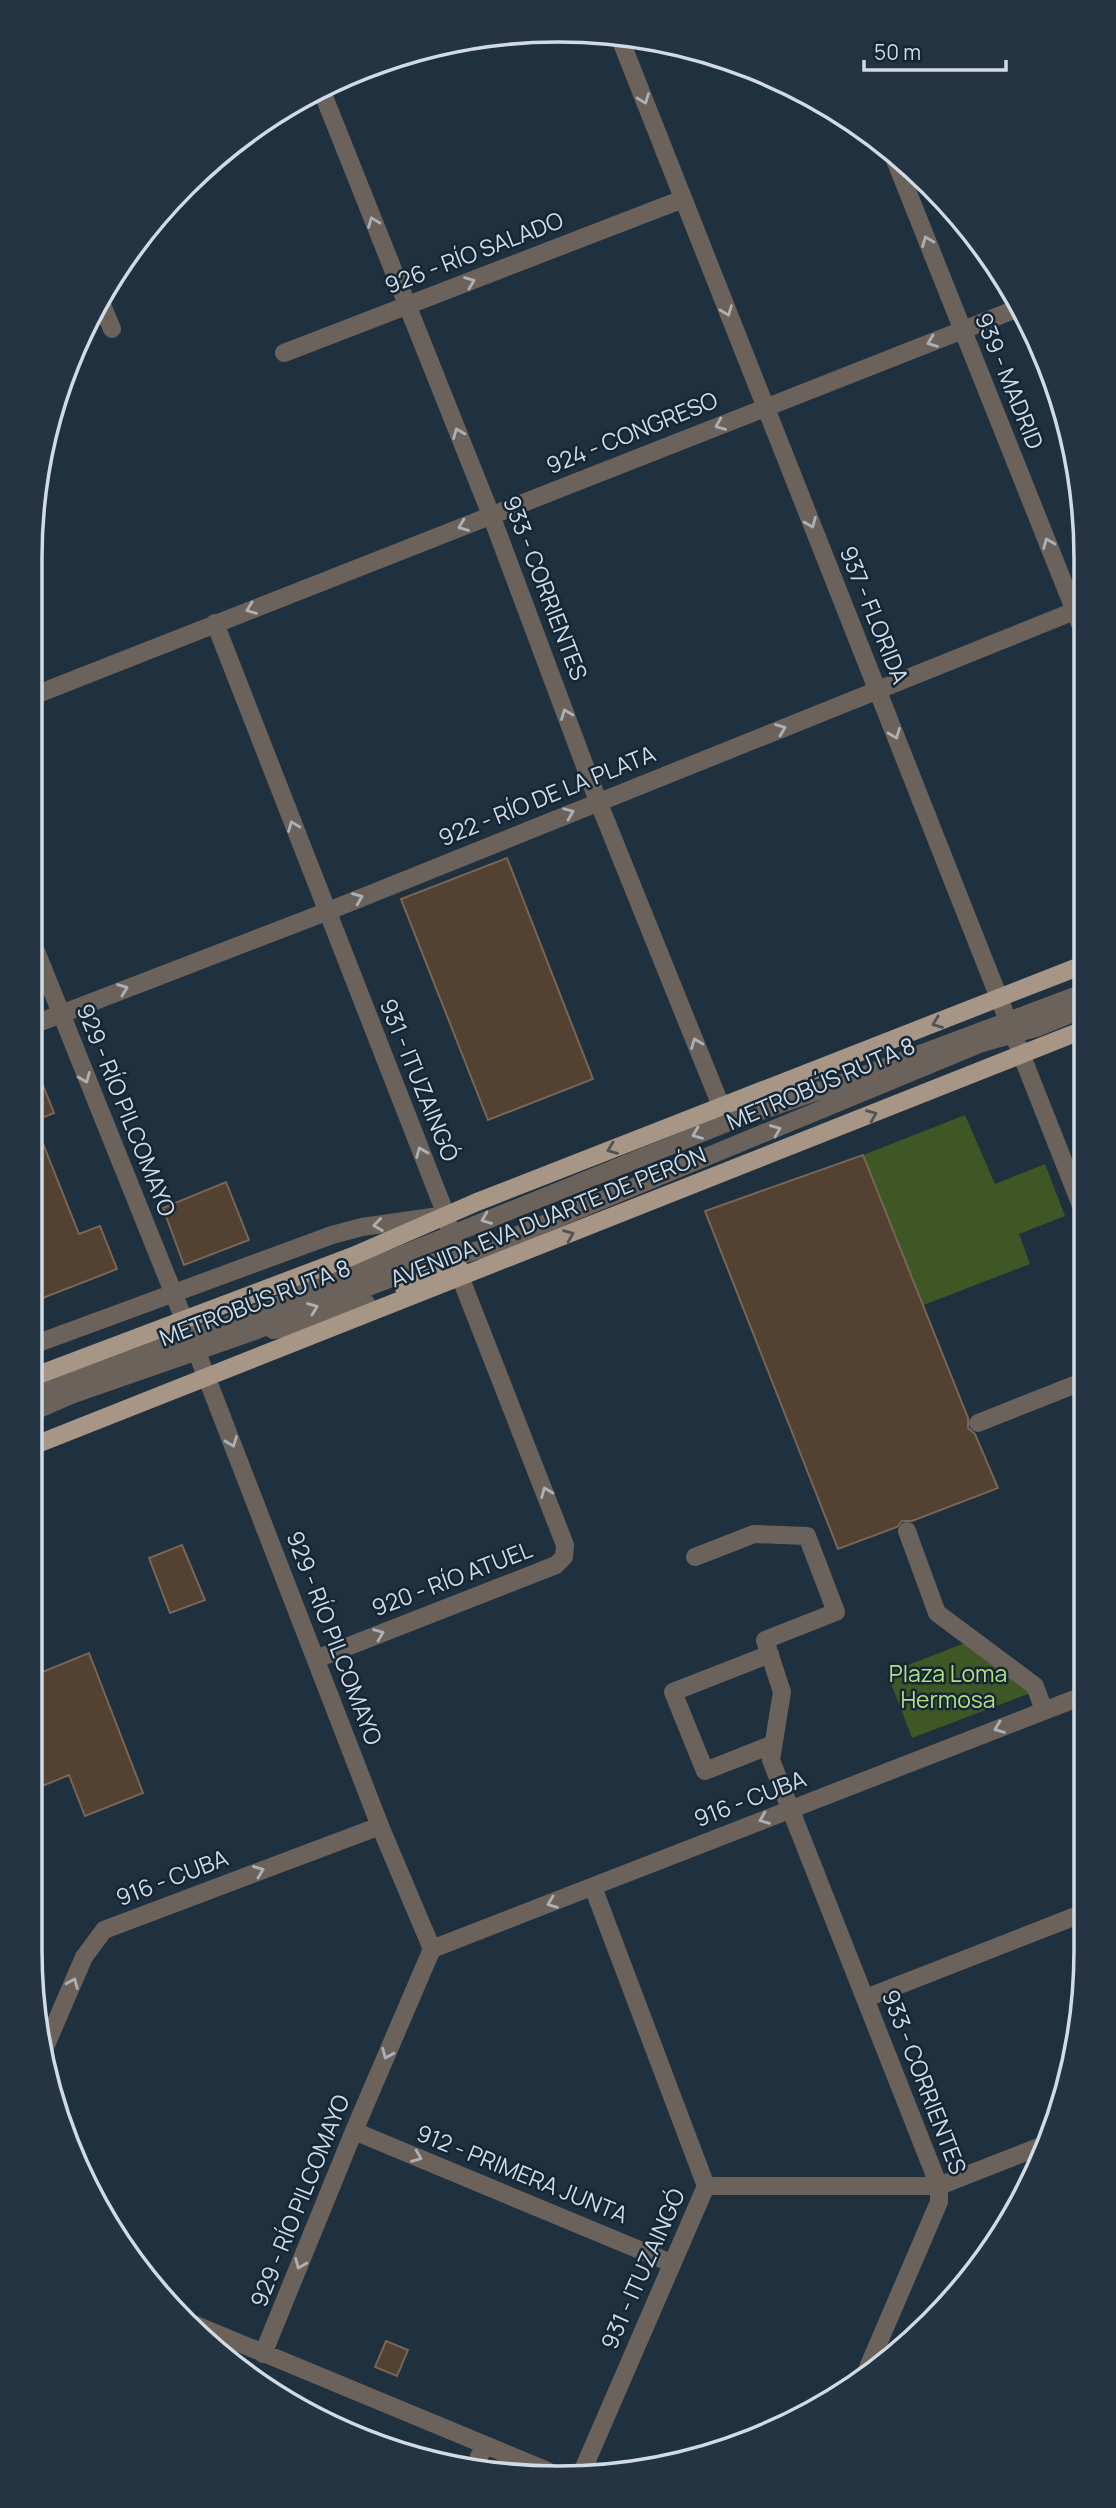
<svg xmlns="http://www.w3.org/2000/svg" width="1116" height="2508" font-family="Manrope,sans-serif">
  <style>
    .green { fill: #3f5625 }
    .building { fill: #534131; stroke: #796554; stroke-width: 2 }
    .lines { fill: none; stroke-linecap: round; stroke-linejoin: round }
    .minor { stroke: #6b635b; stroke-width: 18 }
    .major { stroke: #a79686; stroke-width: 18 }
    .oneway { stroke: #adb1b5 }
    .oneway2 { stroke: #4f5355 }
    .labels { text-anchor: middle; stroke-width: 5; stroke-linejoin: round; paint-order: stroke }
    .street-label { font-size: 23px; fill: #d0dbe5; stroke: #152635 }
    .park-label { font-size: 23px; fill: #b3de85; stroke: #152635 }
    .rim { fill: none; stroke: #d0dbe5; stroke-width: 3.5 }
  </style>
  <rect width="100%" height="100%" fill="#1f303f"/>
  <path class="green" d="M965,1115L995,1184L1045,1164L1065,1216L1019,1234L1030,1264L921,1306L863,1155Z
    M965,1643L1033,1692L912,1738L887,1673Z"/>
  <path class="building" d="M507,858L593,1079L488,1120L401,899Z
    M30,1053L54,1113L34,1121L79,1234L100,1226L117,1269L30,1303V1253L38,1250L30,1229Z
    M863,1155L968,1418V1428L975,1434L998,1488L912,1521H902L897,1527L838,1549L705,1211Z
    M226,1182L249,1240L184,1265L163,1208Z
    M182,1545L205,1600L170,1613L149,1558Z
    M89,1653L143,1793L85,1816L69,1775L30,1791V1677Z
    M386,2341L408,2350L397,2376L375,2367Z"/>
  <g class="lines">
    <path class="minor" d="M619,36L1084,1213
      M321,89L491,515L598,801L721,1106
      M891,150L1082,629
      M100,300L112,329
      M284,353L683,199
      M215,623L446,1215L461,1279L565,1545L564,1557L556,1565L316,1659
      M30,697L1019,308
      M30,936L191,1337L380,1826L432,1949L354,2131L263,2354
      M30,1026L326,912L1082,608
      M273,1330L307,1326L366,1303
      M30,1346L332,1235L362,1227L439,1216
      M30,1397L169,1344L226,1326L734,1120L856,1078L1083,993
      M30,1413L71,1395L249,1333L425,1265L486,1248L982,1043L1039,1027L1083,1009
      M978,1423L1084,1381
      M907,1531L937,1613L1035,1686L1044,1711
      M695,1557L754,1534L807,1536L836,1612L765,1640L782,1692L771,1760L939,2186V2202L866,2372
      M770,1654L673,1692L705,1771L771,1745
      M432,1949L1085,1695
      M866,1998L1086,1912
      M46,2045L84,1957L104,1930L380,1826
      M354,2131L671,2263
      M706,2186H939L1049,2143
      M191,2323L548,2471
      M474,2469L484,2445
      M582,2472L706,2186L593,1887"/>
    <path class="major" d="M404,1288L458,1266
      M30,1378L353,1256L477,1202L1083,965
      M30,1447L1083,1030"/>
  </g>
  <defs><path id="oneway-chevron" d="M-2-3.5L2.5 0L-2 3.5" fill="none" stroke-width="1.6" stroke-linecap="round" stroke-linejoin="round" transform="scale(1.75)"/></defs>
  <g class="oneway">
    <use href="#oneway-chevron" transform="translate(644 99) rotate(69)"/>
    <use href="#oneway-chevron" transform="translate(373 222) rotate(-111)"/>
    <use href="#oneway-chevron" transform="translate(927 241) rotate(-112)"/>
    <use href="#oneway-chevron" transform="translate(470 282) rotate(-21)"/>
    <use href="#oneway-chevron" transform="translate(727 311) rotate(69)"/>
    <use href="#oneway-chevron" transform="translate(932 342) rotate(159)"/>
    <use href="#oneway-chevron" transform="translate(720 425) rotate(158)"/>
    <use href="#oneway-chevron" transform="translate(458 433) rotate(-112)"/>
    <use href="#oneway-chevron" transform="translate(811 523) rotate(68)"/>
    <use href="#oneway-chevron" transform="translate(463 526) rotate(159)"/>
    <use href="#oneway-chevron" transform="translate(1048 543) rotate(-112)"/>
    <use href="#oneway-chevron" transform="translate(251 609) rotate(159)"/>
    <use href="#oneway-chevron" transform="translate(566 714) rotate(-111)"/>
    <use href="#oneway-chevron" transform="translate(781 729) rotate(-21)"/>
    <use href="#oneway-chevron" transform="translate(895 734) rotate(68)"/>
    <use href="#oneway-chevron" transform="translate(569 813) rotate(-22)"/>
    <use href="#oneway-chevron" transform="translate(293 826) rotate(-111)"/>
    <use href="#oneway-chevron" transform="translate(358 898) rotate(-22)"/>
    <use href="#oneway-chevron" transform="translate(123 989) rotate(-21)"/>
    <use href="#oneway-chevron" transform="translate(696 1043) rotate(-112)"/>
    <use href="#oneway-chevron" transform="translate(85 1078) rotate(68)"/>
    <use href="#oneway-chevron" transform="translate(776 1130) rotate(-22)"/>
    <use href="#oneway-chevron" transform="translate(697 1134) rotate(158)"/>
    <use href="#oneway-chevron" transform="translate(421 1152) rotate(-112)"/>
    <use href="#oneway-chevron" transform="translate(486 1219) rotate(158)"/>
    <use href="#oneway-chevron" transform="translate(378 1225) rotate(172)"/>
    <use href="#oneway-chevron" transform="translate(313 1308) rotate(-21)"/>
    <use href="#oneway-chevron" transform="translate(232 1442) rotate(69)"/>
    <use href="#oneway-chevron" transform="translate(546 1492) rotate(-112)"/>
    <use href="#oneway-chevron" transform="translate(379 1634) rotate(-21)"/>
    <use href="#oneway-chevron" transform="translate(999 1728) rotate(159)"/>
    <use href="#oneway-chevron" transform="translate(764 1819) rotate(158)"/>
    <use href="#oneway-chevron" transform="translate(259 1871) rotate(-21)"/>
    <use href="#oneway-chevron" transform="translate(552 1903) rotate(159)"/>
    <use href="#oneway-chevron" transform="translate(73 1983) rotate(-67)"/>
    <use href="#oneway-chevron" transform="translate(387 2054) rotate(113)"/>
    <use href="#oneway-chevron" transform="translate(417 2157) rotate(22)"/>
    <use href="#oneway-chevron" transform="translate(300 2264) rotate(112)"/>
  </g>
  <g class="oneway2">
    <use href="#oneway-chevron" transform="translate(937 1023) rotate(159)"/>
    <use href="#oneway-chevron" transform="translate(872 1115) rotate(-22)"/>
    <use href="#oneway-chevron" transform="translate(612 1149) rotate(159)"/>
    <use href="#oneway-chevron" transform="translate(569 1235) rotate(-22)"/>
  </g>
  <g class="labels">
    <g class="street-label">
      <text transform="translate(474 253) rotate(-21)" y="8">926 - RÍO SALADO</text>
      <text transform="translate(1009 381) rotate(68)" y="8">939 - MADRID</text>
      <text transform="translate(632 433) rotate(-22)" y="8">924 - CONGRESO</text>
      <text transform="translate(545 588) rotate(69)" y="8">933 - CORRIENTES</text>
      <text transform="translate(874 615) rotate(68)" y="8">937 - FLORIDA</text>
      <text transform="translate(547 796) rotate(-22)" y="8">922 - RÍO DE LA PLATA</text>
      <text transform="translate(419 1080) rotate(68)" y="8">931 - ITUZAINGÓ</text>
      <text transform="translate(821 1084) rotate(-23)" y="8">METROBÚS RUTA 8</text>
      <text transform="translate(126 1110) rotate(68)" y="8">929 - RÍO PILCOMAYO</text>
      <text transform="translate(548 1217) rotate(-22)" y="8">AVENIDA EVA DUARTE DE PERÓN</text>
      <text transform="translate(255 1303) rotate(-21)" y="8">METROBÚS RUTA 8</text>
      <text transform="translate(452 1579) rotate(-21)" y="8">920 - RÍO ATUEL</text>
      <text transform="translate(334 1638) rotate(69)" y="8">929 - RÍO PILCOMAYO</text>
      <text transform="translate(750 1799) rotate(-21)" y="8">916 - CUBA</text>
      <text transform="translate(172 1878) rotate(-21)" y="8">916 - CUBA</text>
      <text transform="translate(924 2082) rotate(69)" y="8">933 - CORRIENTES</text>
      <text transform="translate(522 2174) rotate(22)" y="8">912 - PRIMERA JUNTA</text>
      <text transform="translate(300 2201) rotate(-68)" y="8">929 - RÍO PILCOMAYO</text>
      <text transform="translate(643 2269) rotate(-66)" y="8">931 - ITUZAINGÓ</text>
    </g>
    <g class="park-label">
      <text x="948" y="1682">Plaza Loma<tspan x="948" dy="26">Hermosa</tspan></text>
    </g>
  </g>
  <path d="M0 0H1116V2508H0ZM558 42H558A516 516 0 0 1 1074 558V1950A516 516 0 0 1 558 2466H558A516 516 0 0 1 42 1950V558A516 516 0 0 1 558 42Z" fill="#243443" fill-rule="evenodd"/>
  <path class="rim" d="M558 42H558A516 516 0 0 1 1074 558V1950A516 516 0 0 1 558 2466H558A516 516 0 0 1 42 1950V558A516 516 0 0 1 558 42Z"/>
  <path d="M864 60v10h142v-10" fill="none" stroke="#d0dbe5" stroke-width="3.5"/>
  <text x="874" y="60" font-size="21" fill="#d0dbe5" stroke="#152635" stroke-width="5" paint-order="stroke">50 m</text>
</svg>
